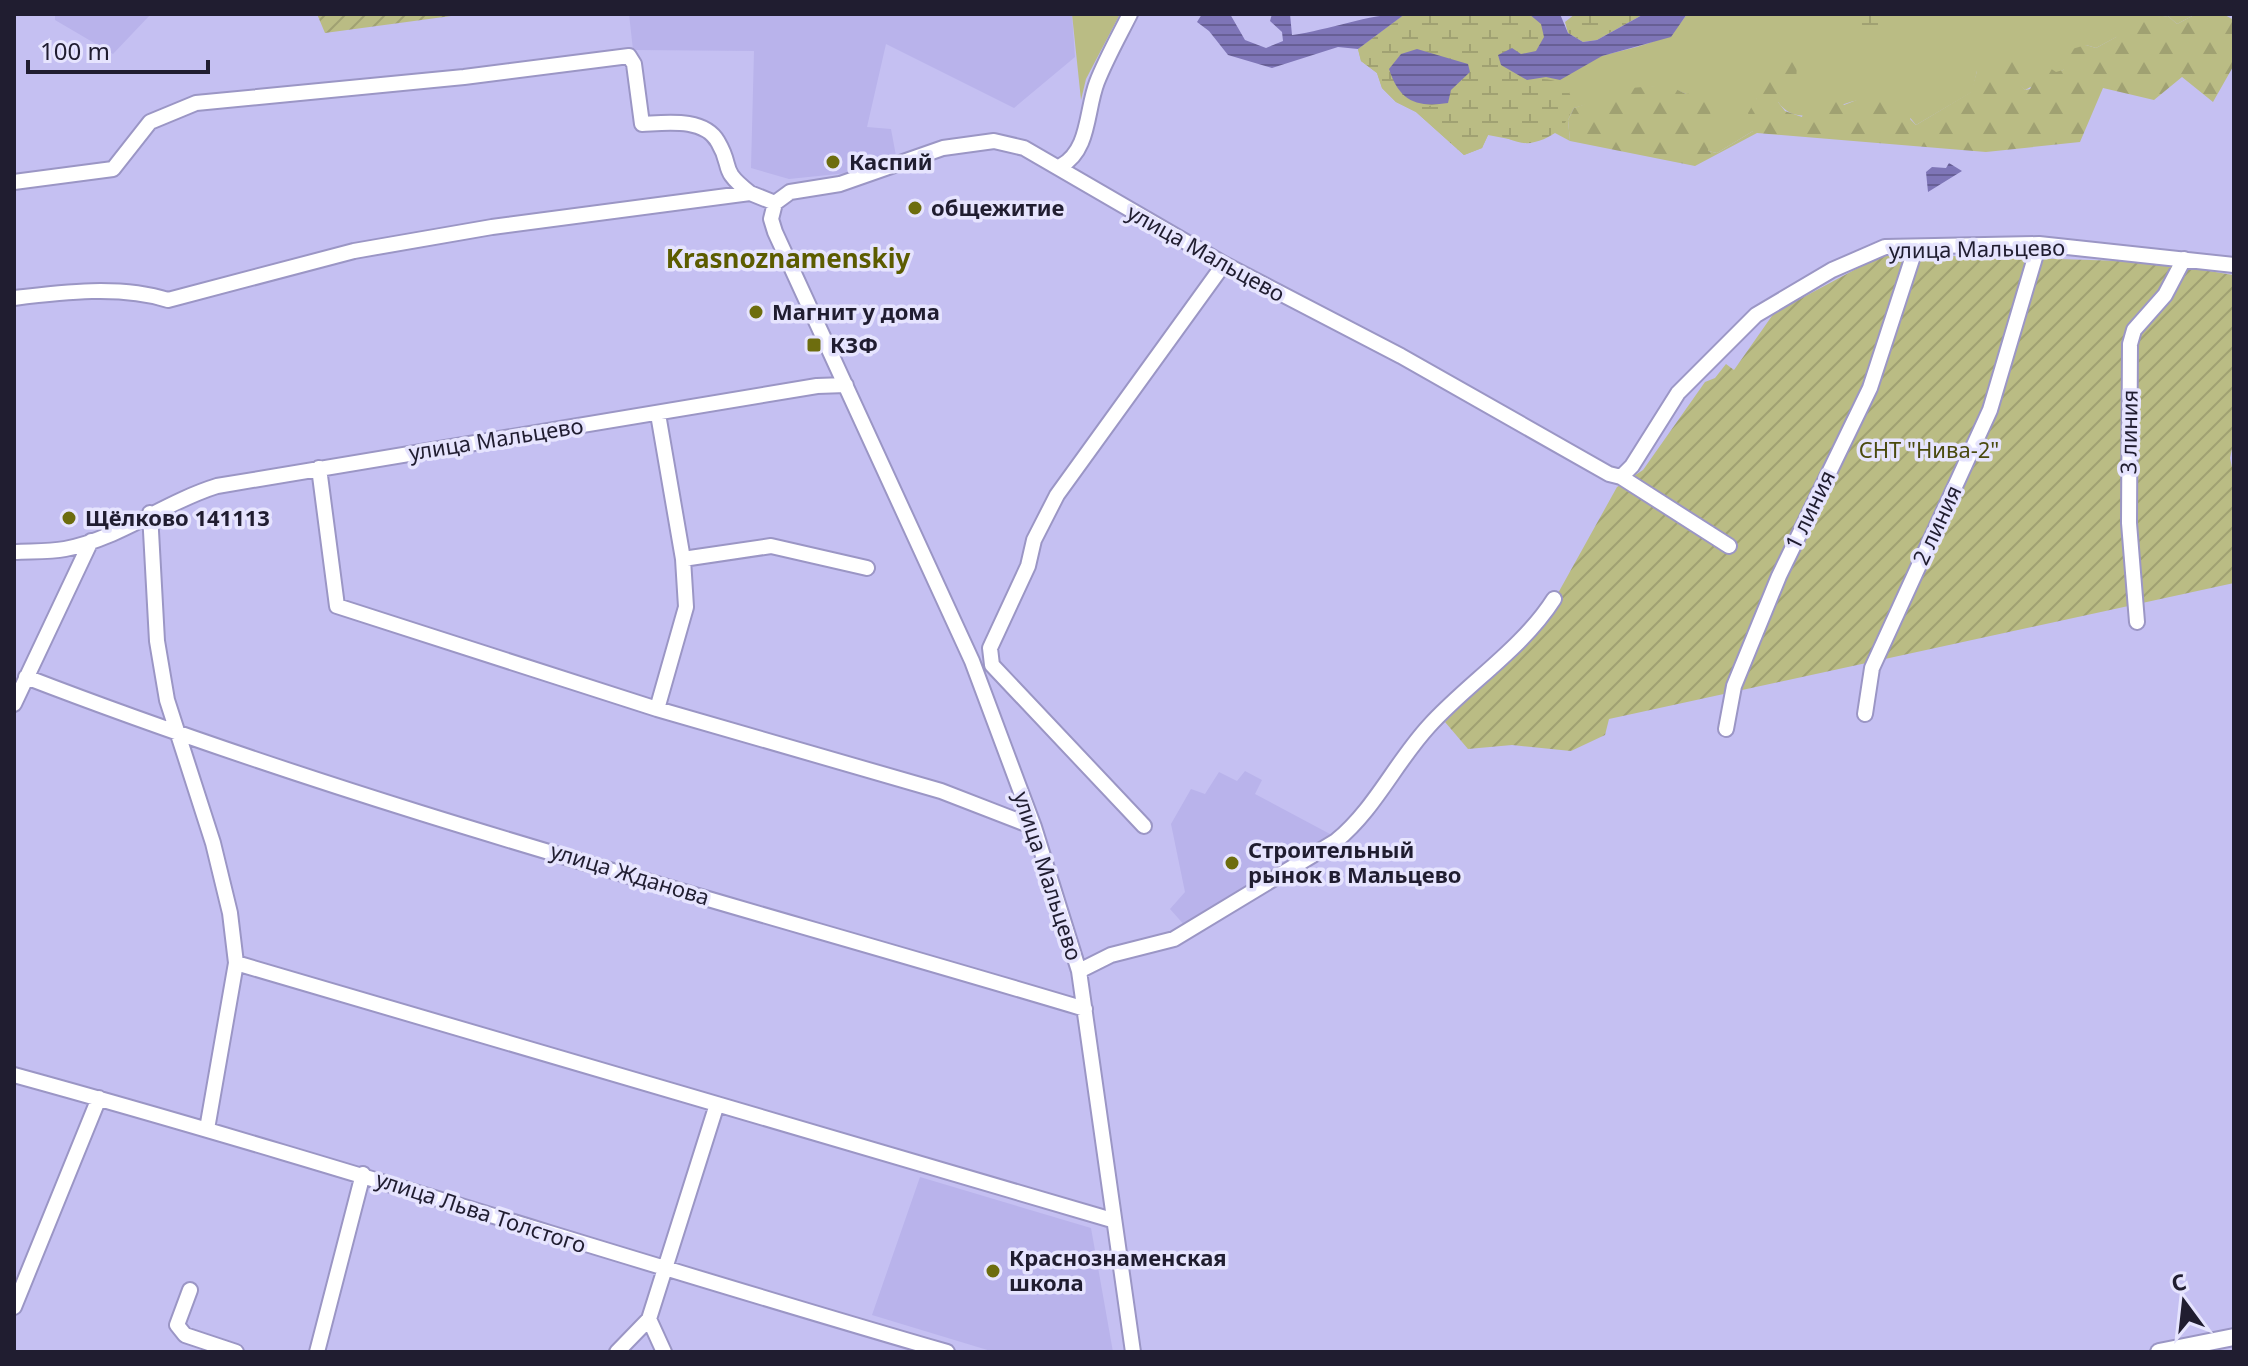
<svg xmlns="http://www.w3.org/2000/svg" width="2248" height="1366" font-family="'Noto Sans',sans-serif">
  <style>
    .built { fill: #b9b3eb }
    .grass { fill: #babc84 }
    .forest { fill: url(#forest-firs) }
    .wetland { fill: url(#wetland-marsh); fill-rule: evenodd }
    .garden { fill: url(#garden-furrows) }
    .water { fill: url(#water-rules) }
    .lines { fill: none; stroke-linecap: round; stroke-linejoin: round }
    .minor-casing { stroke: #9b96c5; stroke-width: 18 }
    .major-casing { stroke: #9b96c5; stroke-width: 20 }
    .minor { stroke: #fff; stroke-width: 14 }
    .major { stroke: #fff; stroke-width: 16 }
    .poi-dot { fill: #6d6d0e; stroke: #e6e4fe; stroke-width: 3 }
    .labels { text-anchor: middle; stroke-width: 7; stroke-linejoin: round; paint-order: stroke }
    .poi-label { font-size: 22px; font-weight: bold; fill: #201d30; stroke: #e6e4fe; text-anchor: start }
    .street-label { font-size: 22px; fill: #201d30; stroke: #e6e4fe }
    .park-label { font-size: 22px; fill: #4a4a0e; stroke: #e6e4fe }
    .quarter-label { font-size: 26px; font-weight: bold; fill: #5c5c00; stroke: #e6e4fe }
  </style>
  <defs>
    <pattern id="forest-firs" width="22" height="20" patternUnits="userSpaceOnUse" patternTransform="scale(2)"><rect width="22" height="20" fill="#babc84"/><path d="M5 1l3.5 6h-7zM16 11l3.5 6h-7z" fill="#a0a172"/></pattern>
    <pattern id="wetland-marsh" width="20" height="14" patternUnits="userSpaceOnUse" patternTransform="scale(2)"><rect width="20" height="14" fill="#babc84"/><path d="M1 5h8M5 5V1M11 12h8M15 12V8" fill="none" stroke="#a0a172"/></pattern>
    <pattern id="garden-furrows" width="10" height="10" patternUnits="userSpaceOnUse" patternTransform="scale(2)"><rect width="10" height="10" fill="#babc84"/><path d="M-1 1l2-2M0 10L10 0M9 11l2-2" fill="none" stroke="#a0a172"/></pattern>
    <pattern id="water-rules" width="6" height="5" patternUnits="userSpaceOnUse" patternTransform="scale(2)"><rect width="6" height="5" fill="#7e75b7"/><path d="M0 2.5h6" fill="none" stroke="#675f95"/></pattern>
  </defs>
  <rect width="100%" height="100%" fill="#c5c0f2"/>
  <path class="built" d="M55,14H151L113,54L55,20Z
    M629,14H1072L1075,57L1014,108L886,44L867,127L891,129L896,156L857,172L789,179L751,168L754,51L633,50Z
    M1245,771L1262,780L1255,794L1330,834L1186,927L1170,909L1185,892L1171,824L1191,789L1205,794L1219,772L1237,781Z
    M920,1177L1091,1228L1113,1352H994L872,1315Z"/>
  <path class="grass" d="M1072,14H1120L1086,79L1081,100Z
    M1405,14H1529L1602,56C1633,47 1669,44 1687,14H2196L2177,24L2168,16L2148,20L2096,48L2086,45L2063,70L2025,90L2019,84L1977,71L1972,92L1916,125L1897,101C1885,100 1871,98 1859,100C1831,105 1799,131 1778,102L1757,98L1753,131L1717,153L1708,151L1686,94C1648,75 1613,98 1574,108L1568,120L1570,141L1555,133L1530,143L1488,135L1482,148L1464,155L1416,112L1396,102L1382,88L1377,73L1361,61L1358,49Z"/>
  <path class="forest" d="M2196,14H2223L2234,20V65L2213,102L2182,77L2154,100L2103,88L2080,142L1986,152L1757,133L1695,166L1570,141L1568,120L1574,108L1631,88L1667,85L1686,94L1712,91L1708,151L1717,153L1753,131L1748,113L1757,98L1752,81L1782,54L1797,59L1796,88L1778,102L1785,111L1802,117L1808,95H1835L1844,105L1882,90L1897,101L1916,95L1918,107L1910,119L1916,125L1971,92L1977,71L2013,61L2025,70L2019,83L2025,90L2030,89L2039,70L2047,66L2056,72L2063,70L2072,49L2086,45L2096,48L2116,37L2125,22L2168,16L2177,24Z"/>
  <path class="wetland" d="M1405,14H1529L1541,24L1544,37L1536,51L1521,54L1526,80C1591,69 1582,135 1530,143C1515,145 1503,133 1488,135L1482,148L1464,155L1416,112L1396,102L1382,88L1377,73L1361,61L1358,49ZM1417,49L1468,64C1462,78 1449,89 1447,103L1429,106L1406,99Z
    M1575,14H1644L1597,40L1583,42L1568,33L1565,22Z
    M1865,14H1916L1896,15L1873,33L1864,32L1859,24Z"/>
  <path class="garden" d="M317,14H466L325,33Z
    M1884,254L2156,262L2233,275L2234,440L2230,458L2234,477V583L1609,719L1605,735L1571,751L1512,745L1468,749L1445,722L1560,600L1557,595L1617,487L1643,470L1705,382L1715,378L1726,364L1734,370L1774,313Z"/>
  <path class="water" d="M1202,14H1230L1245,40L1266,48L1283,41L1282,32L1270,21L1272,14H1290L1292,35C1330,30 1367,14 1405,14L1358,49L1338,47L1272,68L1228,55L1209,31L1197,22Z
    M1529,14H1560L1568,33L1583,42L1597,40L1644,14H1687L1671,37L1602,56L1560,80L1546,77L1527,80L1501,65L1498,55L1512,48L1521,54L1536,51L1544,37L1541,24Z
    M1417,49L1468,64L1470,72L1451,90L1448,103C1415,108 1399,100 1389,69L1401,54Z
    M1949,163L1962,171L1928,192L1926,172L1932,167L1946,168Z"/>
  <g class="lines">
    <g class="minor-casing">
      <path id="minor" d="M1061,166C1090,150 1086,110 1097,82C1106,59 1119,36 1130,14
        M14,182L113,169L150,122L196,103L464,77L629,56L634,64L642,124C665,123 704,117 718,142C734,169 718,168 750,193
        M14,298C63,292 121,285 168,300L354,251L492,227L750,193L775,203
        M319,468L337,606L657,709L941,791L1034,827
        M1621,477L1632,466L1678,393L1756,315L1832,270L1885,247L2039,244L2234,265
        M150,513L157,641L167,700L213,843L230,913L236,963L1112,1220
        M14,552C30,551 49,552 65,549C118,539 165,502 217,486L817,386L846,385
        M683,559L771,546L867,568
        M2137,622L2129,523L2130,344L2134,330L2165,295L2184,259
        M26,677C371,810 731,903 1085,1009
        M14,704L91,541
        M657,709L686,607L683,559L658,414
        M1865,714L1872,668L1990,410L2039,244
        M1726,729L1734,686L1779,576L1870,388L1916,247
        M1144,826L992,665L990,648L1028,566L1034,540L1057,495L1224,264
        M1079,971L1111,955L1174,939L1336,841C1375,809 1395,763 1429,726C1468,683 1522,649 1554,599
        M14,1075C327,1161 635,1262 947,1352
        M207,1129L236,963
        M190,1290L177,1325L185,1335L236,1352
        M14,1307L99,1098
        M649,1319L664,1352
        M317,1352L363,1174
        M617,1352L649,1319L717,1104
        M1133,1352L1079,971L1034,827L972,661L775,232L771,219L775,203L790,192L840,184L943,148L994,141L1024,148L1224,264L1401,356L1609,474L1621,477L1729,546"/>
    </g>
    <g class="major-casing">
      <path id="major" d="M2159,1352L2234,1337"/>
    </g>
    <use href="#minor" class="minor"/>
    <use href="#major" class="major"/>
  </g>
  <g class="poi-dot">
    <circle cx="833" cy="162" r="8"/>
    <circle cx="915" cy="208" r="8"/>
    <circle cx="756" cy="312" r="8"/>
    <rect x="806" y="337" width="16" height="16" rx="4"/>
    <circle cx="69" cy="518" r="8"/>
    <circle cx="1232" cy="863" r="8"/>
    <circle cx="993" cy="1271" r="8"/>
  </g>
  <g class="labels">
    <g class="poi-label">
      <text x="849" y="170">Каспий</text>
      <text x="931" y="216">общежитие</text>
      <text x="772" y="320">Магнит у дома</text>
      <text x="830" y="353">КЗФ</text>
      <text x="85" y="526">Щёлково 141113</text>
      <text x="1248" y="858">Строительный<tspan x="1248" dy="25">рынок в Мальцево</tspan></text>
      <text x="1009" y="1266">Краснознаменская<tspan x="1009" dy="25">школа</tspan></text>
    </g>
    <g class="street-label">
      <text transform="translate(1977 249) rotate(-1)" y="8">улица Мальцево</text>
      <text transform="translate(1206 253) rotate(29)" y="8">улица Мальцево</text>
      <text transform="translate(2129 432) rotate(-89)" y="8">3 линия</text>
      <text transform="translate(496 439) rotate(-9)" y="8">улица Мальцево</text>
      <text transform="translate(1810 510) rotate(-64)" y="8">1 линия</text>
      <text transform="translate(1937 525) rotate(-65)" y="8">2 линия</text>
      <text transform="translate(630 874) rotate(17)" y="8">улица Жданова</text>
      <text transform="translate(1048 876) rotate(72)" y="8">улица Мальцево</text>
      <text transform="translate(481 1212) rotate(18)" y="8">улица Льва Толстого</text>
    </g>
    <g class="park-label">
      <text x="1929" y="458">СНТ "Нива-2"</text>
    </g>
    <g class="quarter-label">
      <text x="788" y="268">Krasnoznamenskiy</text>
    </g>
  </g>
  <rect width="2248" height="1366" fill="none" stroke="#201d30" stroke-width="32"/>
  <g transform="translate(2184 1302) rotate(345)" stroke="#e6e4fe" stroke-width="6" paint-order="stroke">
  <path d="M0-6L14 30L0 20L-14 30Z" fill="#201d30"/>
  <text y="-12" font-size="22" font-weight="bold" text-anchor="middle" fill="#201d30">С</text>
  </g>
  <path d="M28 60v12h180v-12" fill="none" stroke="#201d30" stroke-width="4"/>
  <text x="40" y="60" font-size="24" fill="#201d30" stroke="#e6e4fe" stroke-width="6" paint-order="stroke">100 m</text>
</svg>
